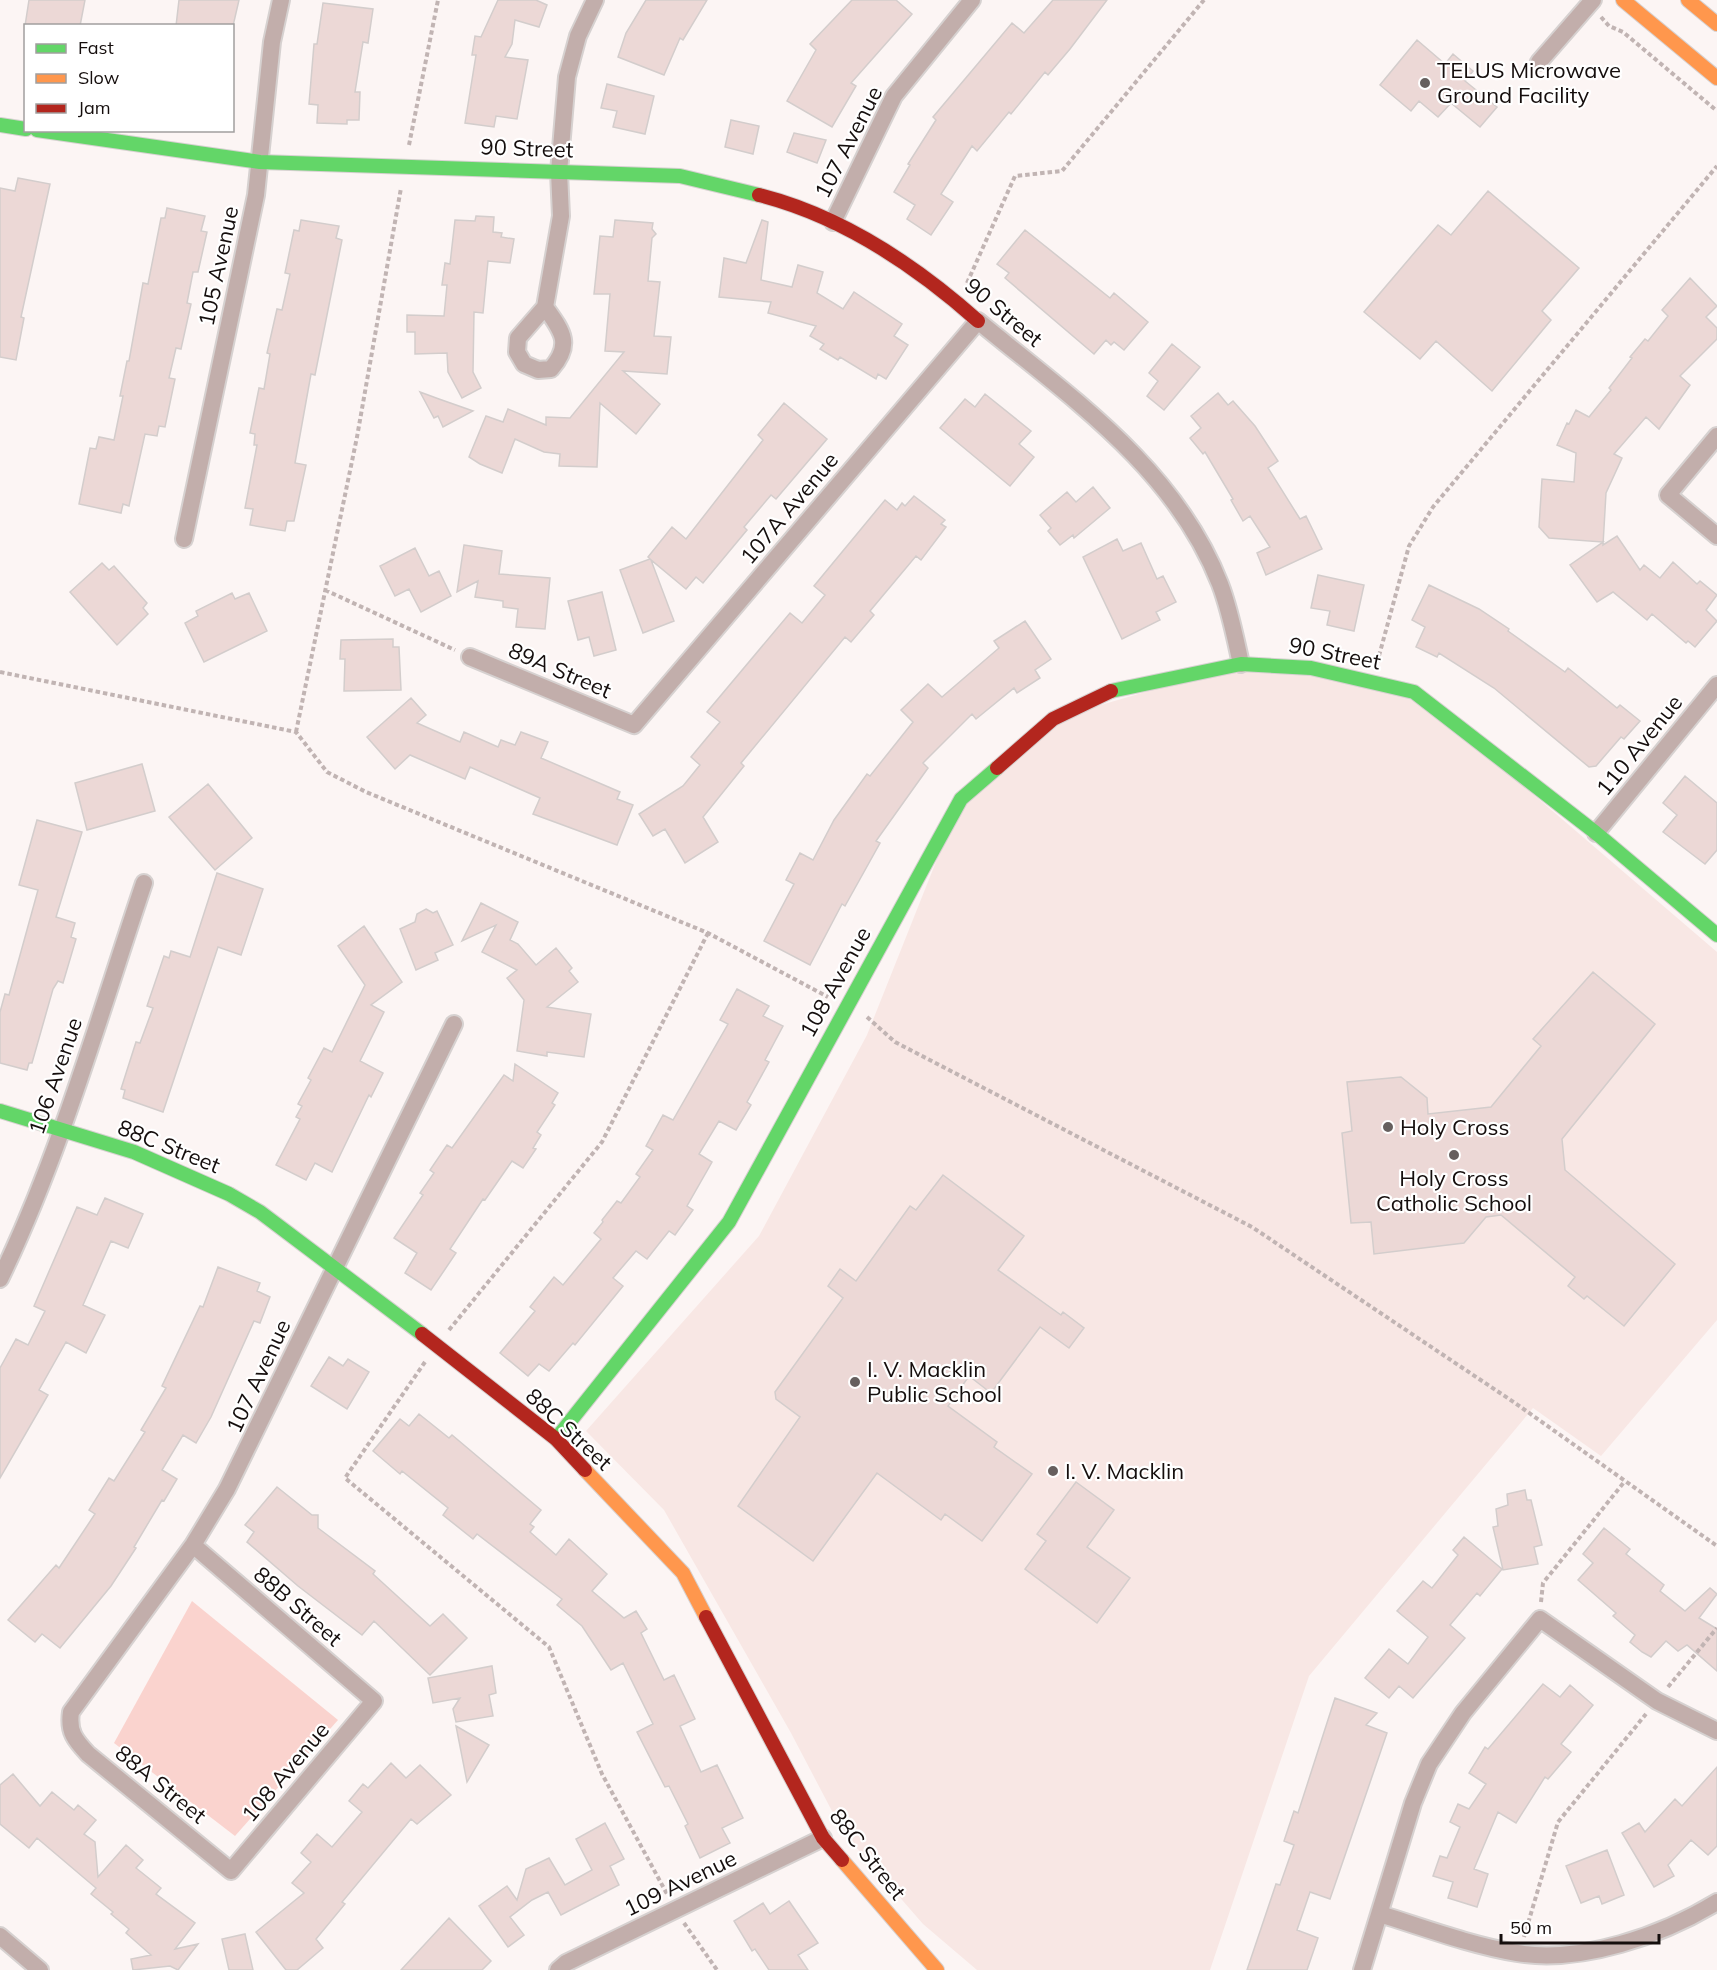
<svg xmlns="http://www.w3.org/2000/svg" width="1717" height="1970" font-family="Mulish,sans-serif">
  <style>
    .built { fill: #f8e7e4 }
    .green { fill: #fad3ce }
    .building { fill: #ecd8d6; stroke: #d3cdcc; stroke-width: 1.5 }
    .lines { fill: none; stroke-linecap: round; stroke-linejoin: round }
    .street-casing { stroke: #d6d1d0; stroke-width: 20 }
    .fast-casing { stroke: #d6d1d0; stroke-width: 16 }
    .slow-casing { stroke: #d6d1d0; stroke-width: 16 }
    .jam-casing { stroke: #d6d1d0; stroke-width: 16 }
    .path { stroke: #c1b4b3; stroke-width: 4; stroke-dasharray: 4.5 3; stroke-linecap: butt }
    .street { stroke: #c2aeab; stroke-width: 16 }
    .fast { stroke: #63d668; stroke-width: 14 }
    .slow { stroke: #ff974d; stroke-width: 14 }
    .jam { stroke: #b3261e; stroke-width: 14 }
    .poi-dot { fill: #665f5e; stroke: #fff; stroke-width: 2 }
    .labels { text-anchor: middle; stroke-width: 4.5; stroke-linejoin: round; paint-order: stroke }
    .poi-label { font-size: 22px; fill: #150e0d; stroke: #fff; text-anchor: start }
    .street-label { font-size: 22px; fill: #150e0d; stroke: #fff }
  </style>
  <rect width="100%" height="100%" fill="#fcf5f4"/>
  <path class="built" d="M1241,664L1414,692L1717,952V1320L1601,1456L1533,1408L1309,1676L1210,1970H977L923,1924L843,1832L791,1733L664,1510L586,1431L759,1236L867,1035L961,799L1053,719Z"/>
  <path class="green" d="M192,1601L338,1720L235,1836L114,1743Z"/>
  <path class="building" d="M29,0H85L80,26H25Z
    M179,0H239L233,26H176Z
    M498,0H536L547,5L539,27L515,20L512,44L505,57L528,60L517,119L496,116L494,127L465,123L476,55H472L475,36L481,37Z
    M646,0H707L683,40L680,38L664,75L618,57L626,33Z
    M852,0H896L912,14L851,83L856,86L832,127L787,101L816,50L810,44Z
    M1053,0H1107L1070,49L1048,75L1045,72L1011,114L1009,112L977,151L972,146L941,194L953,202L931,235L907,219L915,205L894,192L910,165L908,164L936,120L933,117L1012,23L1024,33Z
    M323,3L373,9L368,43L363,42L355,92H360L359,120H347V124L317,123L318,105L309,104L314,44H317Z
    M1417,40L1445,64L1453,54L1473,71L1465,81L1497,107L1480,127L1451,103L1438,117L1419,101L1411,111L1380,85Z
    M607,84L654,96L645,134L613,127L617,111L601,108Z
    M731,120L759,126L753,154L725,147Z
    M794,133L826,140L817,163L787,152Z
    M18,178L50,184L21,317L24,318L16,360L0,357V188L15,191Z
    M1488,191L1579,268L1542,311L1551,320L1492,391L1436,341L1420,359L1364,312L1438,225L1451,235Z
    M167,208L205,216L201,231L207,232L198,272H193L187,303L191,304L181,349L176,348L169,378L175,379L165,427L159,426L157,436L145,434L129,506L123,504L121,513L79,504L90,448L96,449L99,437L114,440L123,396H120L127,361H129L143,283L148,284L161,218H165Z
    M476,216L494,217L493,232L502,233L501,237L514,239L510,263L488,261L483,313L474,312L473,372L481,388L462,398L448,372L447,353L415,354V332H407V315L444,316L447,285H442L445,263L450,264L455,220L475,221Z
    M301,220L339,226L336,238L342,240L315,375L311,374L295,463L306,465L294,521H287L285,531L250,525L253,509L245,508L257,445H254L255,434L250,433L259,388L264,389L270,354L267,353L277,309L282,310L290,274L285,273L294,230L299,231Z
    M615,220L653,223L652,229L656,234L652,238L648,281L660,282L654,336L671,337L667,374L623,371L660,404L636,434L600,403L597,467L559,466L560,454L544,452L515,439L502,473L480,464L469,457L486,416L503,422L508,409L546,425V417L570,418L624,352L605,351L610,294H594L600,236L613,237Z
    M762,220L768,222L761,280L792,287L798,265L823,272L817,293L843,309L854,292L902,324L894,336L908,345L886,379L878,374L876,379L840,357L838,360L820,349L824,344L810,336L816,326L768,313L771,302L719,297L724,258L746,263Z
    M1025,230L1110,298L1114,293L1148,322L1124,350L1114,342L1111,345L1106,340L1094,354L1005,278L1009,273L997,264Z
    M1690,278L1717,306L1706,317L1717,328V339L1680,376L1690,385L1659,429L1646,417L1614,454L1622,458L1606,493L1603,545L1617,536L1640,570L1644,565L1660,578L1673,562L1697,584L1700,581L1717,595L1706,610L1717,621L1695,647L1688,641L1686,643L1652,614L1647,620L1613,592L1597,602L1570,565L1603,542L1549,538L1539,527L1542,479L1574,482L1576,453L1557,445L1567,423L1569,424L1576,410L1589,417L1611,390L1609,388L1632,358L1630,357L1645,339L1648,341L1668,316L1662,310Z
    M1172,344L1200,367L1164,410L1147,396L1158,381L1149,373Z
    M420,392L439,399L473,411L443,427L438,416L434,418Z
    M1218,393L1228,405L1233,401L1255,426L1278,461L1268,468L1300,519L1306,516L1322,549L1266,575L1257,553L1270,547L1250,516L1243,521L1231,500L1233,499L1205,452L1203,454L1190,438L1201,428L1191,416Z
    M985,394L1031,431L1019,444L1034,457L1010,486L940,428L965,399L975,407Z
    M784,403L827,439L776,499L771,495L744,527L747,530L703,583L696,577L686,589L651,560L674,621L643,633L620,570L650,559L648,557L672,527L686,539L763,440L758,435Z
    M1093,487L1110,508L1074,538L1073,535L1060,545L1048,531L1051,528L1040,515L1067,492L1076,502Z
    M914,496L945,520L941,524L946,527L921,560L916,556L870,611L874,615L851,642L845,637L741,763L744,766L703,817L718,842L685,863L665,829L653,836L639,814L683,786L700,765L691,757L720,722L707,712L790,613L802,623L825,595L814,586L885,500L897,510L902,503L905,506Z
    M1117,539L1123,551L1141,543L1157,579L1163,576L1176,602L1156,612L1160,620L1122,639L1083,557Z
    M464,545L502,551L499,574L550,578L545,629L516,627L518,609L503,607V601L475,597L478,581L457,592Z
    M415,548L429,576L439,571L451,596L421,612L409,589L395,596L380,566Z
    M102,563L109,570L114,566L147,603L143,608L148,614L117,645L70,592Z
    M1318,575L1364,585L1354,631L1327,625L1330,611L1311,608Z
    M1429,585L1479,609L1509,629L1508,631L1565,672L1568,668L1617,708L1620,705L1640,721L1624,739L1621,737L1596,766L1589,767L1494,688L1439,653L1437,657L1416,647L1425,627L1412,620Z
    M602,592L616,650L594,656L589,637L578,640L568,601Z
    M232,593L235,599L249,593L267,631L204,662L185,623L198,616L196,611Z
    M1025,621L1051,659L1035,670L1040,678L1017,693L1014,688L976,719L972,714L923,763L928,768L876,841L880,843L845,906L842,904L810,965L764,941L794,884L786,880L800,853L813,860L834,820L867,774L870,776L913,722L901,710L928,684L942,697L999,648L994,641Z
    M393,639V647H399L401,690L344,691L345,659H340L341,640Z
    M411,698L426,715L417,723L460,742L464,732L498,747L501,740L515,745L521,732L548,742L541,758L620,792L617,799L633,805L617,845L533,814L540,798L470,767L465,779L410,755L395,769L367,737Z
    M142,764L155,811L87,830L75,783Z
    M1685,776L1717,803V850L1705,864L1663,832L1677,815L1663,803Z
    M208,784L252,838L215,870L169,817Z
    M37,820L82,832L56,917L75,923L71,937L76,939L63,983L58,981L53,989L32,1063H29L27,1070L0,1063V1012L5,994L9,995L38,890L19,885Z
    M217,873L263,889L241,955L218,947L163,1112L123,1098L125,1090L121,1089L136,1042L140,1043L153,1008L147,1006L164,956L169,958L171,951L190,957Z
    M481,903L518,922L510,940L518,944L536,965L556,948L572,968L569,971L578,982L547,1007L591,1014L584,1057L547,1052V1056L517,1051L524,1000L507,978L517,970L482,952L496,925L462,941Z
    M426,909L433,913L437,911L453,945L435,953L438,960L416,970L400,929L415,922L417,914Z
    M364,926L402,982L371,1005L384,1012L360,1061L383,1073L371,1097L369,1095L332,1172L315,1163L306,1180L276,1165L300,1119L296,1117L302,1106L298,1104L311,1080L308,1078L324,1048L332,1052L365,985L338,946Z
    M1593,972L1655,1024L1562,1139L1565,1170L1675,1264L1624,1326L1587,1296L1584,1299L1568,1286L1575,1277L1501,1215L1486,1217L1464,1243L1374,1254L1371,1222L1351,1223L1342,1133L1352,1131L1347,1082L1401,1077L1427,1098L1428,1114L1491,1107L1541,1046L1533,1039Z
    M737,989L769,1006L763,1016L783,1026L765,1060L769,1062L747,1102L751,1105L736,1130L719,1121L699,1154L712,1162L687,1206L693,1210L675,1235L669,1231L647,1259L636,1251L613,1278L623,1286L575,1345L573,1343L549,1371L539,1364L528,1376L500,1353L535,1311L530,1307L554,1277L563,1285L601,1239L594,1233L603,1222L602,1220L617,1201L621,1203L640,1177L636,1174L653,1150L646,1146L663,1115L673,1120L728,1024L720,1020Z
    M515,1064L558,1093L552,1103L555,1105L537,1132L541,1135L533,1148L536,1149L523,1168L512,1161L485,1200L483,1199L450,1249L456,1253L431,1290L405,1273L417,1253L394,1238L423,1195L420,1193L434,1173L430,1170L447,1145L452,1148L504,1075L513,1081Z
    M943,1175L1024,1236L998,1270L1061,1315L1063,1312L1084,1328L1069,1348L1040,1327L991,1393L969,1376L948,1406L997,1442L994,1447L1032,1474L982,1541L945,1514L941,1520L877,1473L813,1561L738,1506L800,1417L776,1399L775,1392L843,1298L828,1286L840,1269L856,1281L910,1206L916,1210Z
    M105,1198L143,1214L128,1248L111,1241L83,1305L105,1315L86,1353L66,1342L39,1390L48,1395L0,1478V1368L16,1339L28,1345L45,1311L34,1306L77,1207L97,1215Z
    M218,1267L260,1283L257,1291L270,1297L260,1323L254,1321L211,1417L196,1443L183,1435L162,1470L177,1479L164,1501L162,1500L134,1547L136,1548L111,1586L60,1648L42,1634L35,1642L8,1620L56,1565L59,1568L95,1514L89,1510L109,1478L114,1481L145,1432L141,1430L166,1388L162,1386L200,1306L203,1307Z
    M329,1357L343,1366L348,1359L369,1372L347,1409L311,1386Z
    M419,1414L449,1438L452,1435L541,1510L530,1524L534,1527L530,1532L556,1555L569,1539L607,1574L592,1591L624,1618L636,1611L647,1629L641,1633L664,1680L674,1675L695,1719L680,1726L701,1772L717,1765L743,1818L722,1828L730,1843L700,1858L685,1826L688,1824L669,1786L665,1787L637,1732L653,1724L623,1663L611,1670L582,1626L557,1605L562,1599L477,1534L473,1539L443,1515L448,1508L402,1471L400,1474L373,1451L400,1419L409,1426Z
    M1076,1482L1114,1510L1087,1547L1130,1578L1097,1623L1025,1569L1046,1541L1037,1534Z
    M277,1487L312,1515H318V1528L375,1571L373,1574L430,1626L443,1614L467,1638L430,1675L374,1621L362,1635L298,1586L247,1542L254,1532L245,1525Z
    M1525,1490L1527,1500H1531L1542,1545L1534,1547L1538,1564L1503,1570L1493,1527L1498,1526L1496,1509L1508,1505L1507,1494Z
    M1604,1528L1630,1549L1626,1554L1664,1585L1660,1591L1685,1611L1710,1588L1717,1594L1699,1618L1717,1629V1671L1687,1645L1678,1651L1666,1641L1651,1657L1642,1652L1630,1642L1635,1635L1613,1616L1616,1613L1578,1580L1593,1563L1583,1554Z
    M1464,1537L1502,1569L1480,1596L1477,1593L1450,1625L1465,1638L1413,1698L1399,1686L1389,1698L1365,1678L1389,1649L1408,1664L1428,1637L1397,1611L1423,1581L1432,1588L1458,1555L1453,1550Z
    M492,1666L496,1693L489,1695L493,1716L456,1722L453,1709L460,1698L433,1703L428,1678Z
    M1543,1684L1560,1697L1570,1685L1593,1705L1561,1744L1571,1752L1548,1779L1545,1777L1516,1823L1498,1812L1474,1869L1488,1874L1477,1907L1448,1898L1453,1882L1433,1876L1440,1856L1447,1858L1460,1827L1450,1822L1458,1804L1469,1809L1486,1784L1469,1773L1485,1747L1488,1749Z
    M1335,1698L1377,1713L1366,1725L1387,1733L1330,1899L1310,1892L1297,1930L1318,1938L1307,1970H1247L1276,1884L1280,1885L1294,1845L1284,1841L1294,1811L1298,1813Z
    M456,1726L489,1745L467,1782Z
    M391,1763L406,1778L420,1765L451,1795L417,1824L411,1819L342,1902L345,1904L316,1939L323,1948L297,1970H286L256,1932L304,1893L292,1883L311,1862L301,1853L317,1834L332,1847L362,1812L349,1801L363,1784L368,1788Z
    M1717,1767V1846L1708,1855L1691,1840L1668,1865L1674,1876L1654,1887L1622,1833L1639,1823L1645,1832L1675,1799L1682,1806Z
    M13,1774L40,1806L52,1792L74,1810L78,1805L96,1820L84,1834L95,1842L98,1877L126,1845L143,1860L136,1868L161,1888L156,1894L195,1923L175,1949L198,1944L178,1970L170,1966L133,1970L131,1959L151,1955L126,1933L129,1929L111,1914L113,1912L91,1894L96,1888L37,1838L29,1848L0,1824V1785Z
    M605,1823L624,1859L610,1866L619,1885L561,1915L548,1892L532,1900L510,1917L524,1935L508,1947L479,1906L507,1886L517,1900L526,1869L549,1858L565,1885L592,1870L576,1839Z
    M1607,1850L1624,1895L1602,1904L1599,1896L1581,1903L1566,1866Z
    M789,1901L818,1943L798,1955L808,1970H769L755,1949L752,1951L734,1921L763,1903L770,1914Z
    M449,1918L491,1961L482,1970H401Z
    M245,1934L253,1970H229L222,1939Z"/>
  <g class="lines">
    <g class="street-casing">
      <path id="street" d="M1539,62L1593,0
        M833,222L894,96L972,0
        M545,307C562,331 573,344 551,369L538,370L524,364L517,352L518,338L545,307L561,216L559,172L567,77L578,36L595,0
        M1717,436L1668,495L1717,536
        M184,539L256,195L272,42L281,0
        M470,657L634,725L978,321C1070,397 1175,468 1220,584C1230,610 1235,637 1241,664
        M1596,833L1717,685
        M0,1279C61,1153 99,1016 144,883
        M193,1545L374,1701L231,1871L88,1754C75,1740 68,1732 71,1712L193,1545L227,1489L454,1024
        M1380,1914C1425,1928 1470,1945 1517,1953C1581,1964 1663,1935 1717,1902
        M0,1936L40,1970
        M558,1970L566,1963L823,1838
        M1362,1970L1413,1803L1429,1764L1463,1713L1540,1619L1657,1701L1717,1731"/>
    </g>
    <g class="fast-casing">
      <path id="fast" d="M0,125L26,129
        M37,130L260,162L680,176L759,195
        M1111,691L1241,664L1311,668L1414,692L1596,833L1717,935
        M0,1111L134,1152L229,1194L260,1212L422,1334
        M556,1439L729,1222L961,799L997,768"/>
    </g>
    <g class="slow-casing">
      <path id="slow" d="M1623,0L1717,78
        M1688,0L1717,24
        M585,1470L683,1573L706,1617
        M842,1860L937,1970"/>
    </g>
    <g class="jam-casing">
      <path id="jam" d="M759,195C842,216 914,264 978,321
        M997,768L1053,719L1111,691
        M422,1334L556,1439L585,1470
        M706,1617L823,1838L842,1860"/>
    </g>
    <path class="path" d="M1601,17L1609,26L1623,32L1717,111
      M409,145L438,0
      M967,283L1015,176L1062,171L1204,0
      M325,590L455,650
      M1377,663L1409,546L1433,507L1717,166
      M0,672L296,732L327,772L366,792L708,933L828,997
      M296,732L357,437L401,188
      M867,1017L895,1042L1252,1227L1515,1403L1717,1546
      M449,1330L602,1142L708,933
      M425,1362L345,1478L549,1647L602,1774L667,1894
      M1541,1602L1543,1583L1625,1481
      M1668,1687L1717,1628
      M684,1923L717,1970
      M1524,1937L1558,1822L1646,1714"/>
    <use href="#street" class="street"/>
    <use href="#fast" class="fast"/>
    <use href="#slow" class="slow"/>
    <use href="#jam" class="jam"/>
  </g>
  <g class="poi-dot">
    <circle cx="1425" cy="83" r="6"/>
    <circle cx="1388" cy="1127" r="6"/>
    <circle cx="1454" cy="1155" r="6"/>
    <circle cx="855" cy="1382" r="6"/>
    <circle cx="1053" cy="1471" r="6"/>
  </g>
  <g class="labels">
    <g class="poi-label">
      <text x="1437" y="78">TELUS Microwave<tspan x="1437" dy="25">Ground Facility</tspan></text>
      <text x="1400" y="1135">Holy Cross</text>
      <text x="1454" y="1186" text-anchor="middle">Holy Cross<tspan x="1454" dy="25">Catholic School</tspan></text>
      <text x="867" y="1377">I. V. Macklin<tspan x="867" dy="25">Public School</tspan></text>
      <text x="1065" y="1479">I. V. Macklin</text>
    </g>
    <g class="street-label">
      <text transform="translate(848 142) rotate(-63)" y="8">107 Avenue</text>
      <text transform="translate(527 148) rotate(2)" y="8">90 Street</text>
      <text transform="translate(218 266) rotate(-78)" y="8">105 Avenue</text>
      <text transform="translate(1004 312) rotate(40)" y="8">90 Street</text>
      <text transform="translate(789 508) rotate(-50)" y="8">107A Avenue</text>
      <text transform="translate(1335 653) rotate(11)" y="8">90 Street</text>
      <text transform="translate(560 670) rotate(23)" y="8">89A Street</text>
      <text transform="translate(1639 745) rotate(-51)" y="8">110 Avenue</text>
      <text transform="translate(835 982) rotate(-61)" y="8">108 Avenue</text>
      <text transform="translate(55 1076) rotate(-71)" y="8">106 Avenue</text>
      <text transform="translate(169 1146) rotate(22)" y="8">88C Street</text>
      <text transform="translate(258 1376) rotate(-65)" y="8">107 Avenue</text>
      <text transform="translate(569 1429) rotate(43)" y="8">88C Street</text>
      <text transform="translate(298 1606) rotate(41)" y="8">88B Street</text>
      <text transform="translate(285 1772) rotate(-50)" y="8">108 Avenue</text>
      <text transform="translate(161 1784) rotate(39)" y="8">88A Street</text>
      <text transform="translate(868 1854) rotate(52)" y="8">88C Street</text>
      <text transform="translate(680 1883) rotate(-26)" y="8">109 Avenue</text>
    </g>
  </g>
  <rect x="24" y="24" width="210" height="108" fill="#ffffff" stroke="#a19f9e" stroke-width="1.5"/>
  <rect x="36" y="44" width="30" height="9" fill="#63d668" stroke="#a19f9e" stroke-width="1.5"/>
  <text x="78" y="54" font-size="18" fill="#150e0d">Fast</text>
  <rect x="36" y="74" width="30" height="9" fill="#ff974d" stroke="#a19f9e" stroke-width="1.5"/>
  <text x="78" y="84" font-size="18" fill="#150e0d">Slow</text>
  <rect x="36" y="104" width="30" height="9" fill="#b3261e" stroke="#a19f9e" stroke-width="1.5"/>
  <text x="78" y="114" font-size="18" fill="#150e0d">Jam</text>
  <path d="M1501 1934v9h158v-9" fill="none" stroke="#150e0d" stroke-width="3"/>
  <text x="1510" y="1934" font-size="18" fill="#150e0d" stroke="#ffffff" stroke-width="4.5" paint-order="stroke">50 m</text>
</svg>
